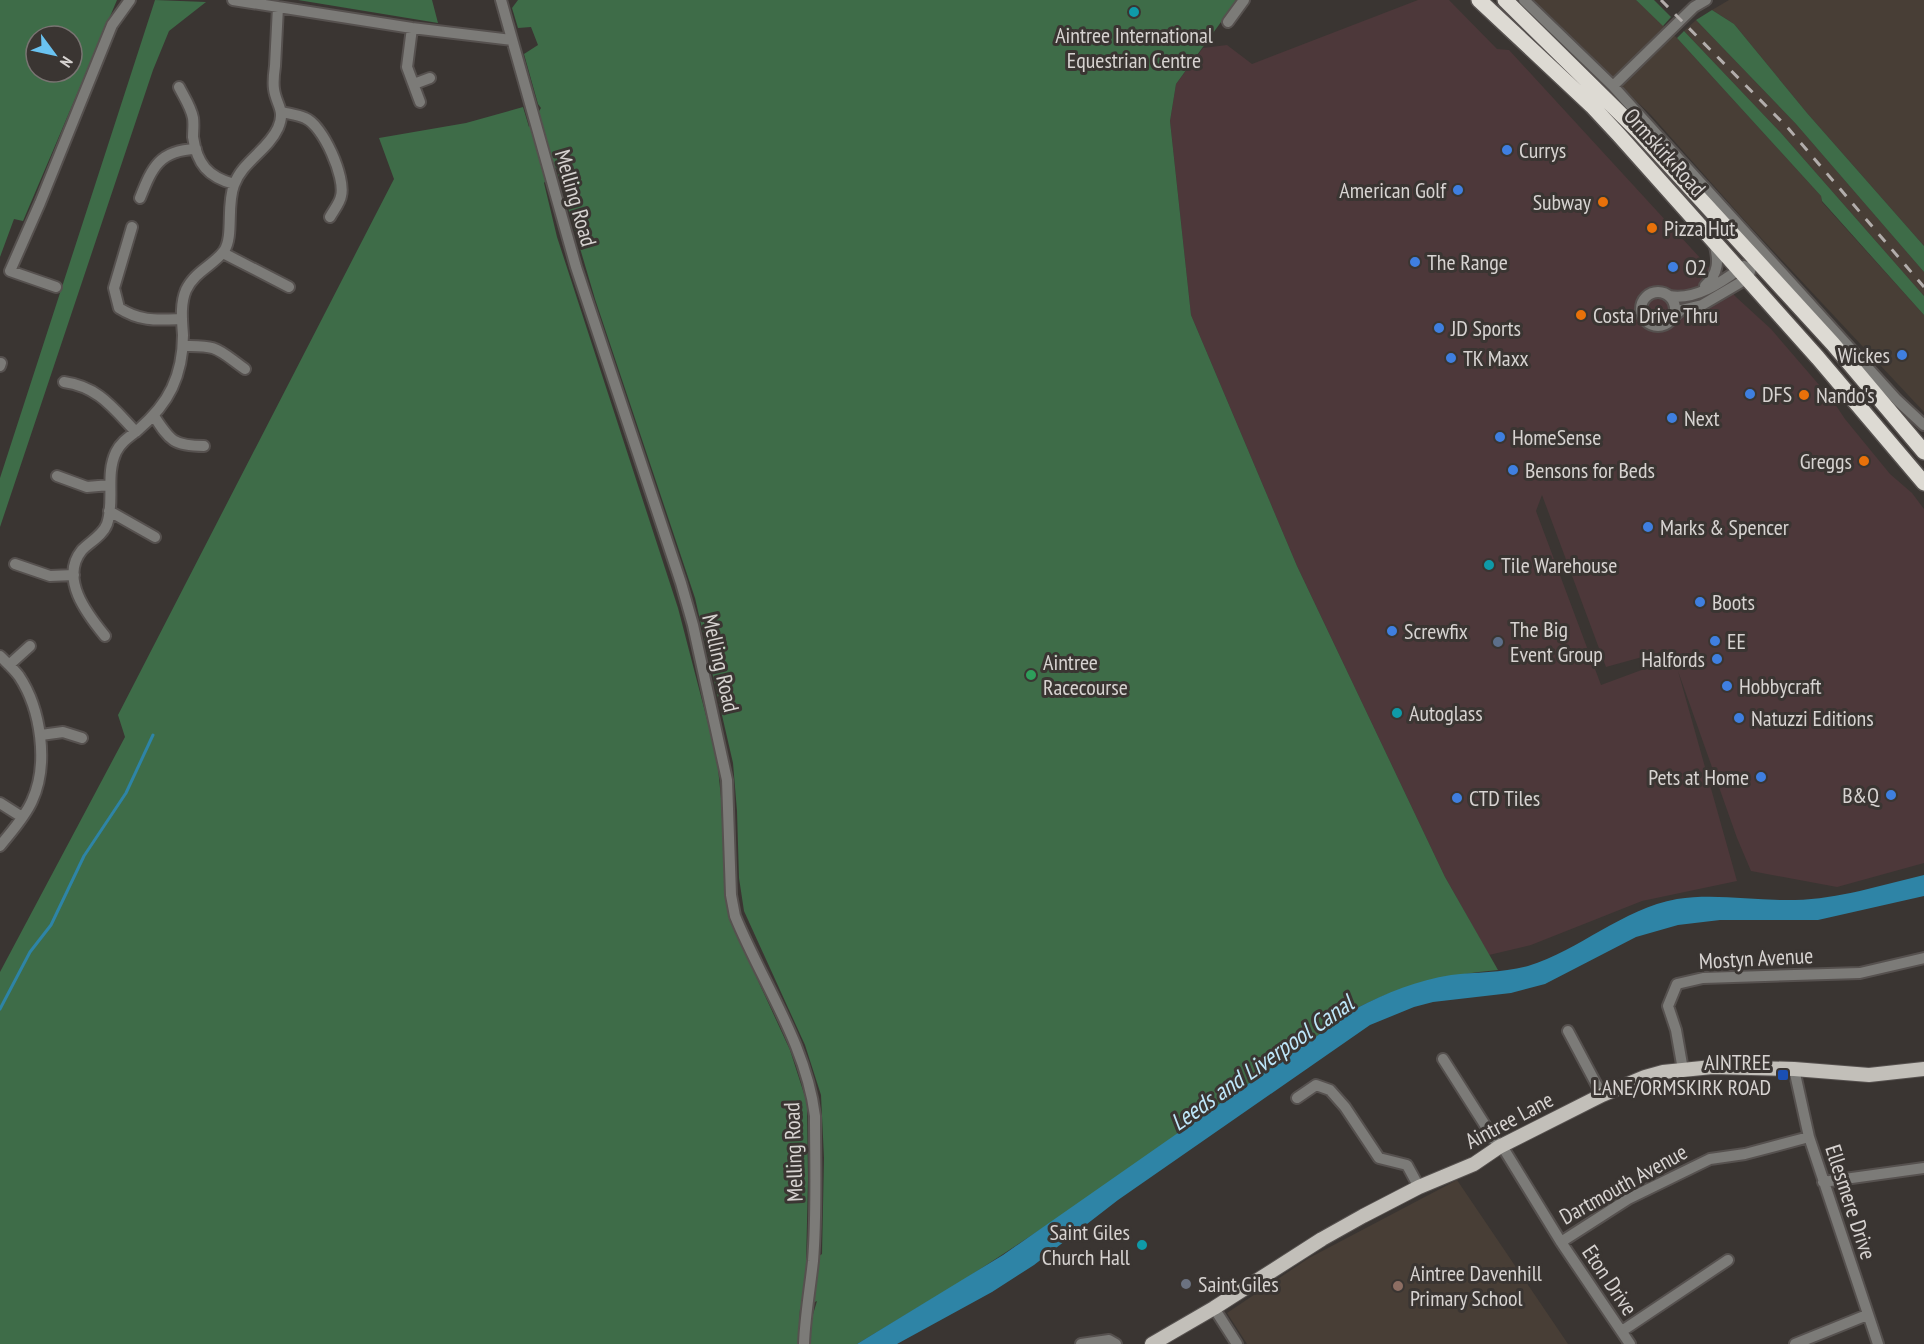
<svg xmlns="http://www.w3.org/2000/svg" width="1924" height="1344" font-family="'PT Sans Narrow',sans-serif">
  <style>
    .commercial { fill: #4d383a; fill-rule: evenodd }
    .built { fill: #483e36 }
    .green { fill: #3e6c48; fill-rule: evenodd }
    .water { fill: #2e84a6 }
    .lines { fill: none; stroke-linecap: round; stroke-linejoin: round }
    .stream { stroke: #2e84a6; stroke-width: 3 }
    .minor-casing { stroke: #56514f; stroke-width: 14 }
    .major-casing { stroke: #56514f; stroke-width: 16 }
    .highway-casing { stroke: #56514f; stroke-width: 18 }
    .minor { stroke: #7c7b78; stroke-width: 10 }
    .major { stroke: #c2bfb9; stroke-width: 14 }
    .highway { stroke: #dddad3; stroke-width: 15 }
    .rail { stroke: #b2adab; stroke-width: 3; stroke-dasharray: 10 10; stroke-linecap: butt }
    .culture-dot { fill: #0f9aa8; stroke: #3a3532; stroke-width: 2 }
    .shop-dot { fill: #3f7fe0; stroke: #3a3532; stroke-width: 2 }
    .food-dot { fill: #e8710a; stroke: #3a3532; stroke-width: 2 }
    .service-dot { fill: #5c6f8a; stroke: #3a3532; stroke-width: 2 }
    .leisure-dot { fill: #2e9e5b; stroke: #3a3532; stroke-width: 2 }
    .transit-dot { fill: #1a4fb4; stroke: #3a3532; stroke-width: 2 }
    .worship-dot { fill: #6b7280; stroke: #3a3532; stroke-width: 2 }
    .education-dot { fill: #8d6e63; stroke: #3a3532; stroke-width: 2 }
    .labels { text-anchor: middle; stroke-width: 6; stroke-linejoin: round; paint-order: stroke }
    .poi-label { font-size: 22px; fill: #d7d3d1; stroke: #3a3532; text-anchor: start }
    .street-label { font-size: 22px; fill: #d7d3d1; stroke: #3a3532 }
    .water-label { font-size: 24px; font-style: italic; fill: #bee7fa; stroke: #3a3532 }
  </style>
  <rect width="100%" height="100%" fill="#3a3532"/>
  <path class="commercial" d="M1418,0H1449L1497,49L1509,50L1736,297L1771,329L1833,401L1845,419L1890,474L1912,493L1924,509V863L1837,887L1751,871L1737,838L1678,671L1737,881L1642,901L1531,945L1489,955L1445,877L1297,566L1191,315L1170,121L1176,84L1203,48L1227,45L1252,64ZM1542,495L1606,667L1671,649L1674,658L1601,685L1536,511Z"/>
  <path class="built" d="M1531,0H1636L1677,38L1821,196L1822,202L1924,315V412L1747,223L1651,115Z
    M1729,0H1924V246L1807,113L1734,24L1712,10Z
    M1696,20L1796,124L1924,272V296L1781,133L1684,31Z
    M1457,1180L1568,1344H1247L1227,1313L1309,1258Z"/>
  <path class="green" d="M0,0H117L23,221L14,219L0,257ZM36,36H72V72H36Z
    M155,0L206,2L169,31L153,70L0,527V478Z
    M298,0H432L438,23Z
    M518,0H1237L1176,84L1170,121L1191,315L1297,566L1445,877L1498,970C1446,975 1404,984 1357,1008L1064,1214L962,1281L857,1344H811V1321L817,1301L800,1309L798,1344H0V972L125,737L118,715L394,179L379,138L466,123L523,107L529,127L541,108L538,104L524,54L538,45L531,27L518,28L512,8ZM556,167L595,299L695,598L733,763L737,811L739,878L744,911L805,1045L821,1095L824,1158L822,1254L806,1265L808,1179L807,1103L790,1050L730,920L726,901L721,798L718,768L710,731L678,608L557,237L544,183Z
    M1636,0H1654L1671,17L1663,26Z
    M1712,10L1734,24L1807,113L1924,246V272L1796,124L1696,20Z
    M1684,31L1781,133L1924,296V315L1822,201L1821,196L1677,38Z"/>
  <path class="water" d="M1924,875V896L1818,920H1720L1678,925L1636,937L1545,984L1511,993L1433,1002L1414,1007L1370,1025L1118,1200L1034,1265L992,1292L897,1344H857L1003,1255L1357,1008C1386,993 1418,980 1451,975C1476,972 1503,973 1528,966C1580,950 1622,909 1677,899C1716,893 1756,901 1795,900C1839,899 1881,885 1924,875Z"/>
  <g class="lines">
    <path class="stream" d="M0,1009L30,952L51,925L84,856L126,793L153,735"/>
    <g class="minor-casing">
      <path id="minor" d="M233,0L412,28L512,40
        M501,0L576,267L681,583L693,625L727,780L731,895L735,916C762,982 806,1044 815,1116C815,1164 817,1213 813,1261C810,1289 805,1316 804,1344
        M1524,0L1613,86L1897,400L1924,425
        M1228,22L1244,0
        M412,28L407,67L420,102
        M414,84L430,78
        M1613,86L1694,7L1706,0
        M179,87C184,97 191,107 193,118C194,124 193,131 193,137C197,164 208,177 234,184
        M282,112C290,114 298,115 305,118C323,125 346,178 341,196C340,203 333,211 330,217
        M140,198C152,168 159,150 196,149
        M132,227L114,288L119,308C141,322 157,320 182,319
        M223,253L289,287
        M1705,286C1719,273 1719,260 1714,243
        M56,287L10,271L40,203L112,25L130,0
        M1641 309a17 17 0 1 1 34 0a17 17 0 1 1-34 0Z
        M1669,296C1696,301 1723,281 1744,266
        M1673,317L1681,310L1702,305L1748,278L1754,258
        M183,346C219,345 217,349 245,369
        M0,366L1,363
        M64,382C99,387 113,408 136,432
        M154,416C170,441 174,446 204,446
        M57,476L87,487L110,485
        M109,511L155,537
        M15,564L50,576L74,575
        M105,636C87,614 59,578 82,550C90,542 103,535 107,524C115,501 105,475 116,452C121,442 129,437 138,430C152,418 164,405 172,388C180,371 183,354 183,335C182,321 180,304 186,290C195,271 214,265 224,251C234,236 226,206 234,185C242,162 268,150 278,128C286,110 276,105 274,89C273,82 274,73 275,66C276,47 277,27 278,7
        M0,656C6,662 14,669 19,676C41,709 49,764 32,801C25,817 11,832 0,846
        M9,665L30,646
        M41,735L63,732L82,738
        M0,803L22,817
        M1568,1031L1602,1095
        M1443,1059L1499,1147
        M1794,1069L1809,1137L1878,1344
        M1683,1070L1676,1030L1668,1006L1677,984L1703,978L1860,973L1924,958
        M1297,1098L1316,1085L1330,1090L1345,1107L1379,1158L1407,1165L1419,1187
        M1502,1146L1561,1242L1630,1344
        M1823,1182L1924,1168
        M1561,1242L1628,1199L1710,1159L1745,1154L1809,1137
        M1214,1308L1237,1344
        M1622,1331L1728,1260
        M1081,1344L1109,1340L1116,1344
        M1795,1344L1867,1315"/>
    </g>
    <g class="major-casing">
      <path id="major" d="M1152,1344L1214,1308L1322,1239L1363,1216L1419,1187L1474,1164L1499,1147L1602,1095L1645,1077L1663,1072L1712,1067L1794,1069L1869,1075L1924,1069"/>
    </g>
    <g class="highway-casing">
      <path id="highway" d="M1479,0L1592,106L1619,135L1818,358L1924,483
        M1505,0L1640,133L1833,344L1924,452"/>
    </g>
    <use href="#minor" class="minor"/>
    <use href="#major" class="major"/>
    <use href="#highway" class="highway"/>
    <path class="rail" d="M1661,0L1788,128L1924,287"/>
  </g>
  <g class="culture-dot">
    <circle cx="1134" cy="12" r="6"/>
    <circle cx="1489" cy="565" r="6"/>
    <circle cx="1397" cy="713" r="6"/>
    <circle cx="1142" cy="1245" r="6"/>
  </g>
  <g class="shop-dot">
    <circle cx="1507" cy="150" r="6"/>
    <circle cx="1458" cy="190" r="6"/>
    <circle cx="1415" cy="262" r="6"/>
    <circle cx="1673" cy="267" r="6"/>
    <circle cx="1439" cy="328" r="6"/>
    <circle cx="1902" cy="355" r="6"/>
    <circle cx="1451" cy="358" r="6"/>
    <circle cx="1750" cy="394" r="6"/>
    <circle cx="1672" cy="418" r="6"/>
    <circle cx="1500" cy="437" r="6"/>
    <circle cx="1513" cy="470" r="6"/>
    <circle cx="1648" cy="527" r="6"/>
    <circle cx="1700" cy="602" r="6"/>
    <circle cx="1392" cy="631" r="6"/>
    <circle cx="1715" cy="641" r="6"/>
    <circle cx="1717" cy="659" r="6"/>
    <circle cx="1727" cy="686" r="6"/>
    <circle cx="1739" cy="718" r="6"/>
    <circle cx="1761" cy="777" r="6"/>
    <circle cx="1891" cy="795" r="6"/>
    <circle cx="1457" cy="798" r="6"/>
  </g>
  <g class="food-dot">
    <circle cx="1603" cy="202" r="6"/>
    <circle cx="1652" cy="228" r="6"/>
    <circle cx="1581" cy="315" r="6"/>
    <circle cx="1804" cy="395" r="6"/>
    <circle cx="1864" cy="461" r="6"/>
  </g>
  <circle class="service-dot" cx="1498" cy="642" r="6"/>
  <circle class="leisure-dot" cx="1031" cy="675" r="6"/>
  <rect class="transit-dot" x="1777" y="1069" width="12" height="12" rx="3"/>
  <circle class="worship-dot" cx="1186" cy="1284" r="6"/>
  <circle class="education-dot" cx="1398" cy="1286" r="6"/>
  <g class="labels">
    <g class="poi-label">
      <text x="1134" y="43" text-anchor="middle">Aintree International<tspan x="1134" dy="25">Equestrian Centre</tspan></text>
      <text x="1519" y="158">Currys</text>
      <text x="1446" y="198" text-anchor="end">American Golf</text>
      <text x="1591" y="210" text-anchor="end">Subway</text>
      <text x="1664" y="236">Pizza Hut</text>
      <text x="1427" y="270">The Range</text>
      <text x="1685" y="275">O2</text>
      <text x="1593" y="323">Costa Drive Thru</text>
      <text x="1451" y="336">JD Sports</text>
      <text x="1890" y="363" text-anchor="end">Wickes</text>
      <text x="1463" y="366">TK Maxx</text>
      <text x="1762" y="402">DFS</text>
      <text x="1816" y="403">Nando's</text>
      <text x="1684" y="426">Next</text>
      <text x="1512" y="445">HomeSense</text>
      <text x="1852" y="469" text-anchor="end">Greggs</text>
      <text x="1525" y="478">Bensons for Beds</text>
      <text x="1660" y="535">Marks &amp; Spencer</text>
      <text x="1501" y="573">Tile Warehouse</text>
      <text x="1712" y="610">Boots</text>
      <text x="1510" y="637">The Big<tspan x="1510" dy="25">Event Group</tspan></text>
      <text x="1404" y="639">Screwfix</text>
      <text x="1727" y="649">EE</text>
      <text x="1705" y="667" text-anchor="end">Halfords</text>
      <text x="1043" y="670">Aintree<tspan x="1043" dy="25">Racecourse</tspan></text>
      <text x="1739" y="694">Hobbycraft</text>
      <text x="1409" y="721">Autoglass</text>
      <text x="1751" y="726">Natuzzi Editions</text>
      <text x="1749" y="785" text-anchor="end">Pets at Home</text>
      <text x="1879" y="803" text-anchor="end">B&amp;Q</text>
      <text x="1469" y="806">CTD Tiles</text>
      <text x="1771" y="1070" text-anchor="end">AINTREE<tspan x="1771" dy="25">LANE/ORMSKIRK ROAD</tspan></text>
      <text x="1130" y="1240" text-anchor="end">Saint Giles<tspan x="1130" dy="25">Church Hall</tspan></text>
      <text x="1410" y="1281">Aintree Davenhill<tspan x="1410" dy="25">Primary School</tspan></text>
      <text x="1198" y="1292">Saint Giles</text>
    </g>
    <g class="street-label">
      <text transform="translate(1665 152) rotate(48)" y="8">Ormskirk Road</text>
      <text transform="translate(576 198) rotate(74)" y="8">Melling Road</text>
      <text transform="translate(721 663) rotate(77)" y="8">Melling Road</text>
      <text transform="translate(1756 958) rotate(-3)" y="8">Mostyn Avenue</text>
      <text transform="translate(1509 1120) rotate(-28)" y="8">Aintree Lane</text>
      <text transform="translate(793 1152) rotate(-92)" y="8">Melling Road</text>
      <text transform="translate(1623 1184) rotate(-29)" y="8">Dartmouth Avenue</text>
      <text transform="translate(1851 1202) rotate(72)" y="8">Ellesmere Drive</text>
      <text transform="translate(1610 1280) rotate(56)" y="8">Eton Drive</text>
    </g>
    <g class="water-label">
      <text transform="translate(1262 1063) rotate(-35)" y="8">Leeds and Liverpool Canal</text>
    </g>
  </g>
  <g transform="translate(54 54) rotate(123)"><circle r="28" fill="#3a3532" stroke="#797472" stroke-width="1.5"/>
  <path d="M0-4.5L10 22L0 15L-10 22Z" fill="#6ac3f1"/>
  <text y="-9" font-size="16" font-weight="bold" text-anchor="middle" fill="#d7d3d1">N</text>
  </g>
</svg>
